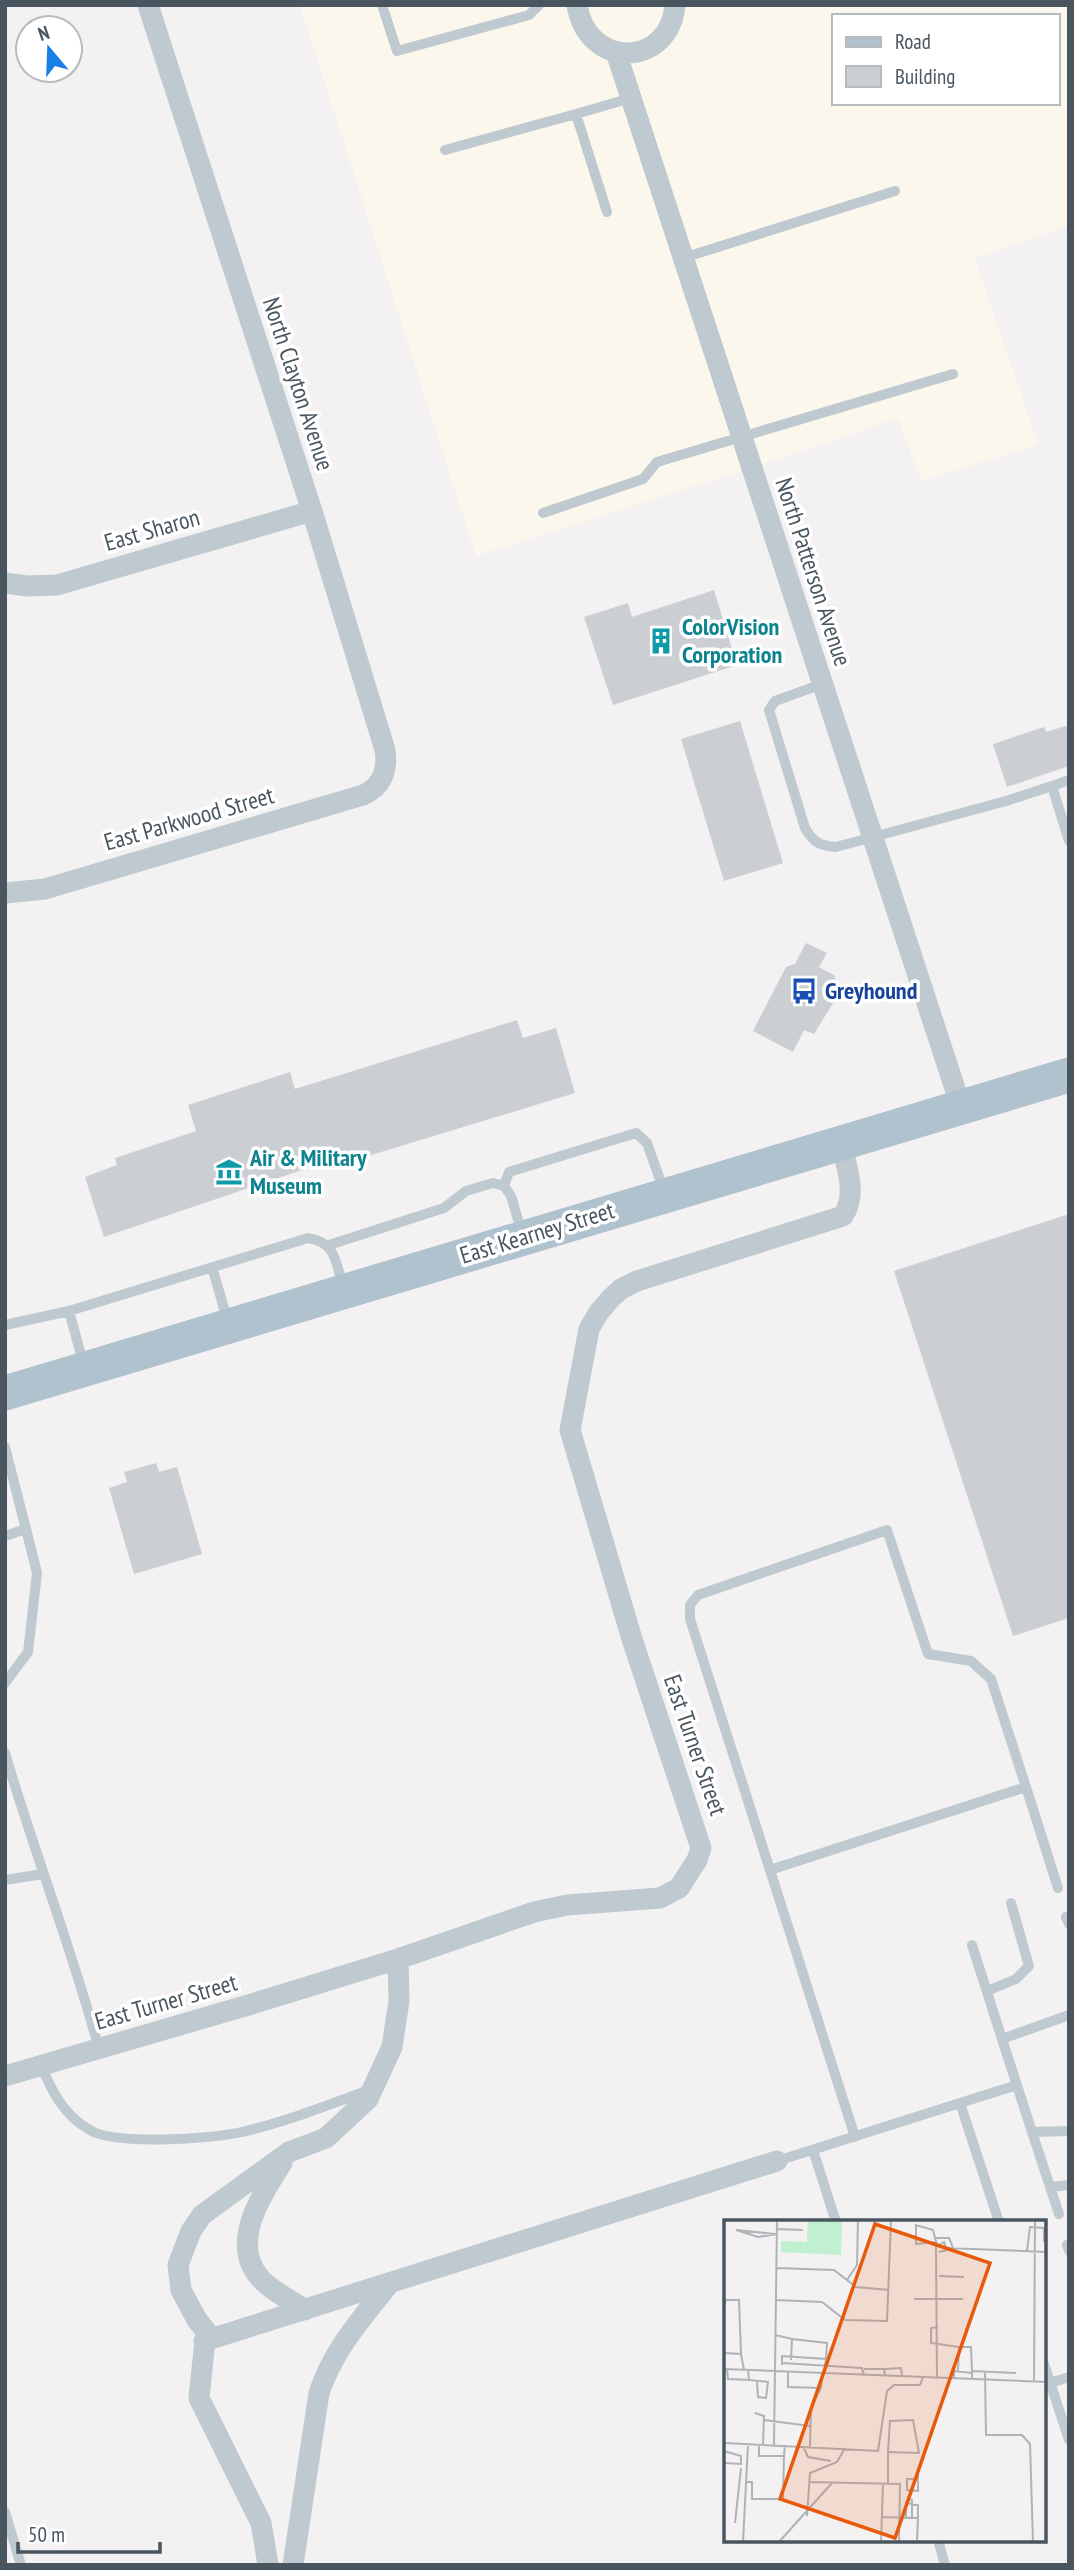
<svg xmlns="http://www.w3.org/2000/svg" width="1074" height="2570" font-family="'PT Sans Narrow',sans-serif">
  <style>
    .commercial { fill: #fcf7ec; fill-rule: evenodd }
    .building { fill: #cbced3 }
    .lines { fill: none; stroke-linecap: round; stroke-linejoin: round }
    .lane { stroke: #bfc9d0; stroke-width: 10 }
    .street { stroke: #bfc9d0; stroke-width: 21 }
    .primary { stroke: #b1c2cf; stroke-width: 35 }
    .labels { text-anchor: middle; stroke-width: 7; stroke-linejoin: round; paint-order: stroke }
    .street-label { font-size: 24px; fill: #49565f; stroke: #fff }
    .culture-label { font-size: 24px; font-weight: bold; fill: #0d838f; stroke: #fff; text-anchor: start }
    .transit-label { font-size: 24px; font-weight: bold; fill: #164399; stroke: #fff; text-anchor: start }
    .inset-road { fill: none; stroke: #afb3b7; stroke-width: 2 }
    .view { fill: #e8590c; fill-opacity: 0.15; stroke: #e8590c; stroke-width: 3.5 }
    .inset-edge { fill: none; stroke: #49565f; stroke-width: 3.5 }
  </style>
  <rect width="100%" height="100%" fill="#f3f1f1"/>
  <path class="commercial" d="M300,5H1069V226L975,258L1038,445L921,481L898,418L767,463L476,556ZM834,16H1058V103H834Z"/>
  <path class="building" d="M714,590L737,665L613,705L584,617L628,603L632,617Z
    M740,721L783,863L724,881L681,739Z
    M1069,725V766L1007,787L993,744L1044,727L1046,732Z
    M806,943L827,953L819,967L834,975L838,985L831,998L835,1000L814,1034L804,1030L793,1052L753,1031L786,967L795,964Z
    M517,1020L523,1038L556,1028L575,1093L345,1163L343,1156L104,1237L85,1177L117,1165L115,1158L196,1131L188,1105L290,1072L295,1089Z
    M1069,1214V1618L1013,1636L894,1271Z
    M156,1463L159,1472L177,1467L202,1554L134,1574L109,1488L127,1482L124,1472Z"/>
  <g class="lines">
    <path class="lane" d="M382,5L397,51L529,15L539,5
      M445,150L576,114
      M607,212L576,114L631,98
      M683,258L895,191
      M543,513L643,479L657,462L953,374
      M822,684L775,701L769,710L805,828C813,842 820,846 836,847L1006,801L1052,786L1069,841
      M1052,786L1069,780
      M504,1186L509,1172L636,1133L647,1143L664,1191
      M329,1245L444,1208L466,1191L493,1183L504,1186L511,1196L522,1233
      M212,1267L228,1322
      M69,1311L84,1366
      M5,1325L69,1311L308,1238C336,1242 336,1263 343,1287
      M5,1447L26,1529L5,1536
      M5,1683L28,1652L37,1573L26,1529
      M5,1753C34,1852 72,1949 99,2049
      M1026,1787L1058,1888
      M770,1870L690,1619V1605L698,1595L887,1530L928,1654L971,1661L991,1679L1026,1787L770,1870L855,2137
      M5,1880L43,1874
      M1066,1917L1069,1924
      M972,1945L1002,2039
      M987,1991L1016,1979L1029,1966L1011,1903
      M1069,2015L1002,2039L1032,2132L1069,2131
      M41,2066C52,2091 63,2114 88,2129C112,2146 212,2139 242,2132C285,2122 328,2105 369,2090
      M960,2103L1017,2085
      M1032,2132L1059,2214
      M813,2150L836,2222
      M777,2161L960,2103L999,2222
      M1050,2187L1069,2185
      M1069,2244L1067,2245L1069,2251
      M1044,2364L1069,2440
      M1044,2385L1069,2377
      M5,2512L21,2565
      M938,2540L945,2565"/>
    <path class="street" d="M577,5C588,71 670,67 675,5
      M616,52L961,1107
      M5,583L27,586L57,585L312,511
      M5,893L45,889L363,795C382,787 388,770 385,750L312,511L148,5
      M5,2076L255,2003L398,1959L534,1912L567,1905L660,1898L679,1888L697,1860L701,1848L632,1639L570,1430L589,1329L599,1312L611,1298L621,1289L637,1281L843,1216C858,1193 846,1167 841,1142
      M282,2163C262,2195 229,2242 260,2278C271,2291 291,2300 305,2310
      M204,2341L777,2161
      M268,2565L261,2523L199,2398L206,2331L197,2320L181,2290L178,2265L191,2231L202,2215L289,2152L326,2138L368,2099L392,2047L399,2001L398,1959
      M293,2565L319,2393C333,2350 362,2318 389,2284"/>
    <path class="primary" d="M5,1393L1069,1075"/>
  </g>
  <defs>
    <g id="building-bare" transform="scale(2.1)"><path d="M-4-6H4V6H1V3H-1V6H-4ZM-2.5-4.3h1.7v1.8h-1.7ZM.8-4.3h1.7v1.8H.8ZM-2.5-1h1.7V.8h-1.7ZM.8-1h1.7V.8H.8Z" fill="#0f9aa8" stroke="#fff" stroke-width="2.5" paint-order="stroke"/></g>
    <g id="bus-bare" transform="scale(2.1)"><path d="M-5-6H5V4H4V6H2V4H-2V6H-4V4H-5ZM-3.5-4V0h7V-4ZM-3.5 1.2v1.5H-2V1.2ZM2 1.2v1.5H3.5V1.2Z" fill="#1a4fb4" stroke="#fff" stroke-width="2.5" paint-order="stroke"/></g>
    <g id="museum-bare" transform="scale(2.1)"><path d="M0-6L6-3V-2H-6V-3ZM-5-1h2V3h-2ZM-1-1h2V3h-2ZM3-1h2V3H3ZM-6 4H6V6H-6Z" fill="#0f9aa8" stroke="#fff" stroke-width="2.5" paint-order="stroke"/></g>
  </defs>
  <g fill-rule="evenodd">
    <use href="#building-bare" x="661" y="641"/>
    <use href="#bus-bare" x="804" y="991"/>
    <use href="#museum-bare" x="229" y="1172"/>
  </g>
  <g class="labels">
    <g class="street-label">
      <text transform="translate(298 384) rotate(72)" y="8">North Clayton Avenue</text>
      <text transform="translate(152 530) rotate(-16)" y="8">East Sharon</text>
      <text transform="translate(813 572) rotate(72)" y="8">North Patterson Avenue</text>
      <text transform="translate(189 819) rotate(-16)" y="8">East Parkwood Street</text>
      <text transform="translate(537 1233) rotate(-17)" y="8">East Kearney Street</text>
      <text transform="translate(695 1745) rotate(71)" y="8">East Turner Street</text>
      <text transform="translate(166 2002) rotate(-16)" y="8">East Turner Street</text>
    </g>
    <g class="culture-label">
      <text x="682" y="635">ColorVision<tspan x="682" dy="28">Corporation</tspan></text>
      <text x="250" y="1166">Air &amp; Military<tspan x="250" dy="28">Museum</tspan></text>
    </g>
    <g class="transit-label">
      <text x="825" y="999">Greyhound</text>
    </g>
  </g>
  <g transform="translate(724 2220)">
    <rect width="322" height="322" fill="#f3f1f1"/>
    <path d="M84,0H118L117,35L57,32V21L83,22Z" fill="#c0f0d0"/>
    <path class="inset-road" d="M53,9L79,10M51,14L12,10L34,17L53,14M211,18H225L229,28M213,22L192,24V5L209,10L211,18L213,24M223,28L322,32M303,31L306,7L320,8V22M52,48L110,50L132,67L165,70M215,56L240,57M123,60L133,45L134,0M190,79H239M52,80L98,82L121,100L163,101L167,0M0,87L2,80H15L17,134M214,107L207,108V123L235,127L234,151M51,115L68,119L67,140M68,119L103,123L102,139M235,127H247L248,151M0,133L17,134L20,150M58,143L138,148L140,155M58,145V136L102,139L100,153M0,149L322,162M3,149L4,159L25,160L24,150M140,149H160L161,155M161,149L177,148L178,156M64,152V167L97,168L98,153M261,152L262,215H298L306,224L309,322M213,158L212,27L220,22L223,30L215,32M230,158V151L248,153M248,159V151L292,153M25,160L44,162L42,178L34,177L33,162M310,162L311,0M31,193L40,196L39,224M40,200L86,206M0,223L154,231L163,171L170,165H196L199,157M35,224V236H60L61,225M50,225L53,0M79,226L84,237L107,241M86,227L87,186L97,168M0,231L17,236V244L0,243M194,259H183V270L194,271V248M23,262H28V279H59L60,236M86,262L176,264L175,322M164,264V232L195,233L189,200L166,201L164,232M183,277L188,280V298M83,296L86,253L113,242L121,228M158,297L194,298L193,322M182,298V283L194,285V298M11,303L17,248M19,322L24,224M55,322L108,263M157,322L159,264"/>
    <path class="view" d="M151,4L266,43L171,318L56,279Z"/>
    <rect width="322" height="322" class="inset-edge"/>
  </g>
  <rect width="1074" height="2570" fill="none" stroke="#49565f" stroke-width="14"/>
  <rect x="832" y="14" width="228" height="91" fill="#ffffff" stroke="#b6bbbf" stroke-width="2"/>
  <rect x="846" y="37" width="35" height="10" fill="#b1c2cf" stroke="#b6bbbf" stroke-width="2"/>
  <text x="895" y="49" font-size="21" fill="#49565f">Road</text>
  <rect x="846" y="66" width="35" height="21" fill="#cbced3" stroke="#b6bbbf" stroke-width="2"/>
  <text x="895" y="84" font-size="21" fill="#49565f">Building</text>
  <g transform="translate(49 49) rotate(341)"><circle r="33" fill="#ffffff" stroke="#b6bbbf" stroke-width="2"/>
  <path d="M0-5L12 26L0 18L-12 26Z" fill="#197ee6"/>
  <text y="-10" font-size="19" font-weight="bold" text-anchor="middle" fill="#49565f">N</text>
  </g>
  <path d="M18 2542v10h142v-10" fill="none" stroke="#49565f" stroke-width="3.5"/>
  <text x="28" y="2542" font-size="21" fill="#49565f" stroke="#ffffff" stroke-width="5" paint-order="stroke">50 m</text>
</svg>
